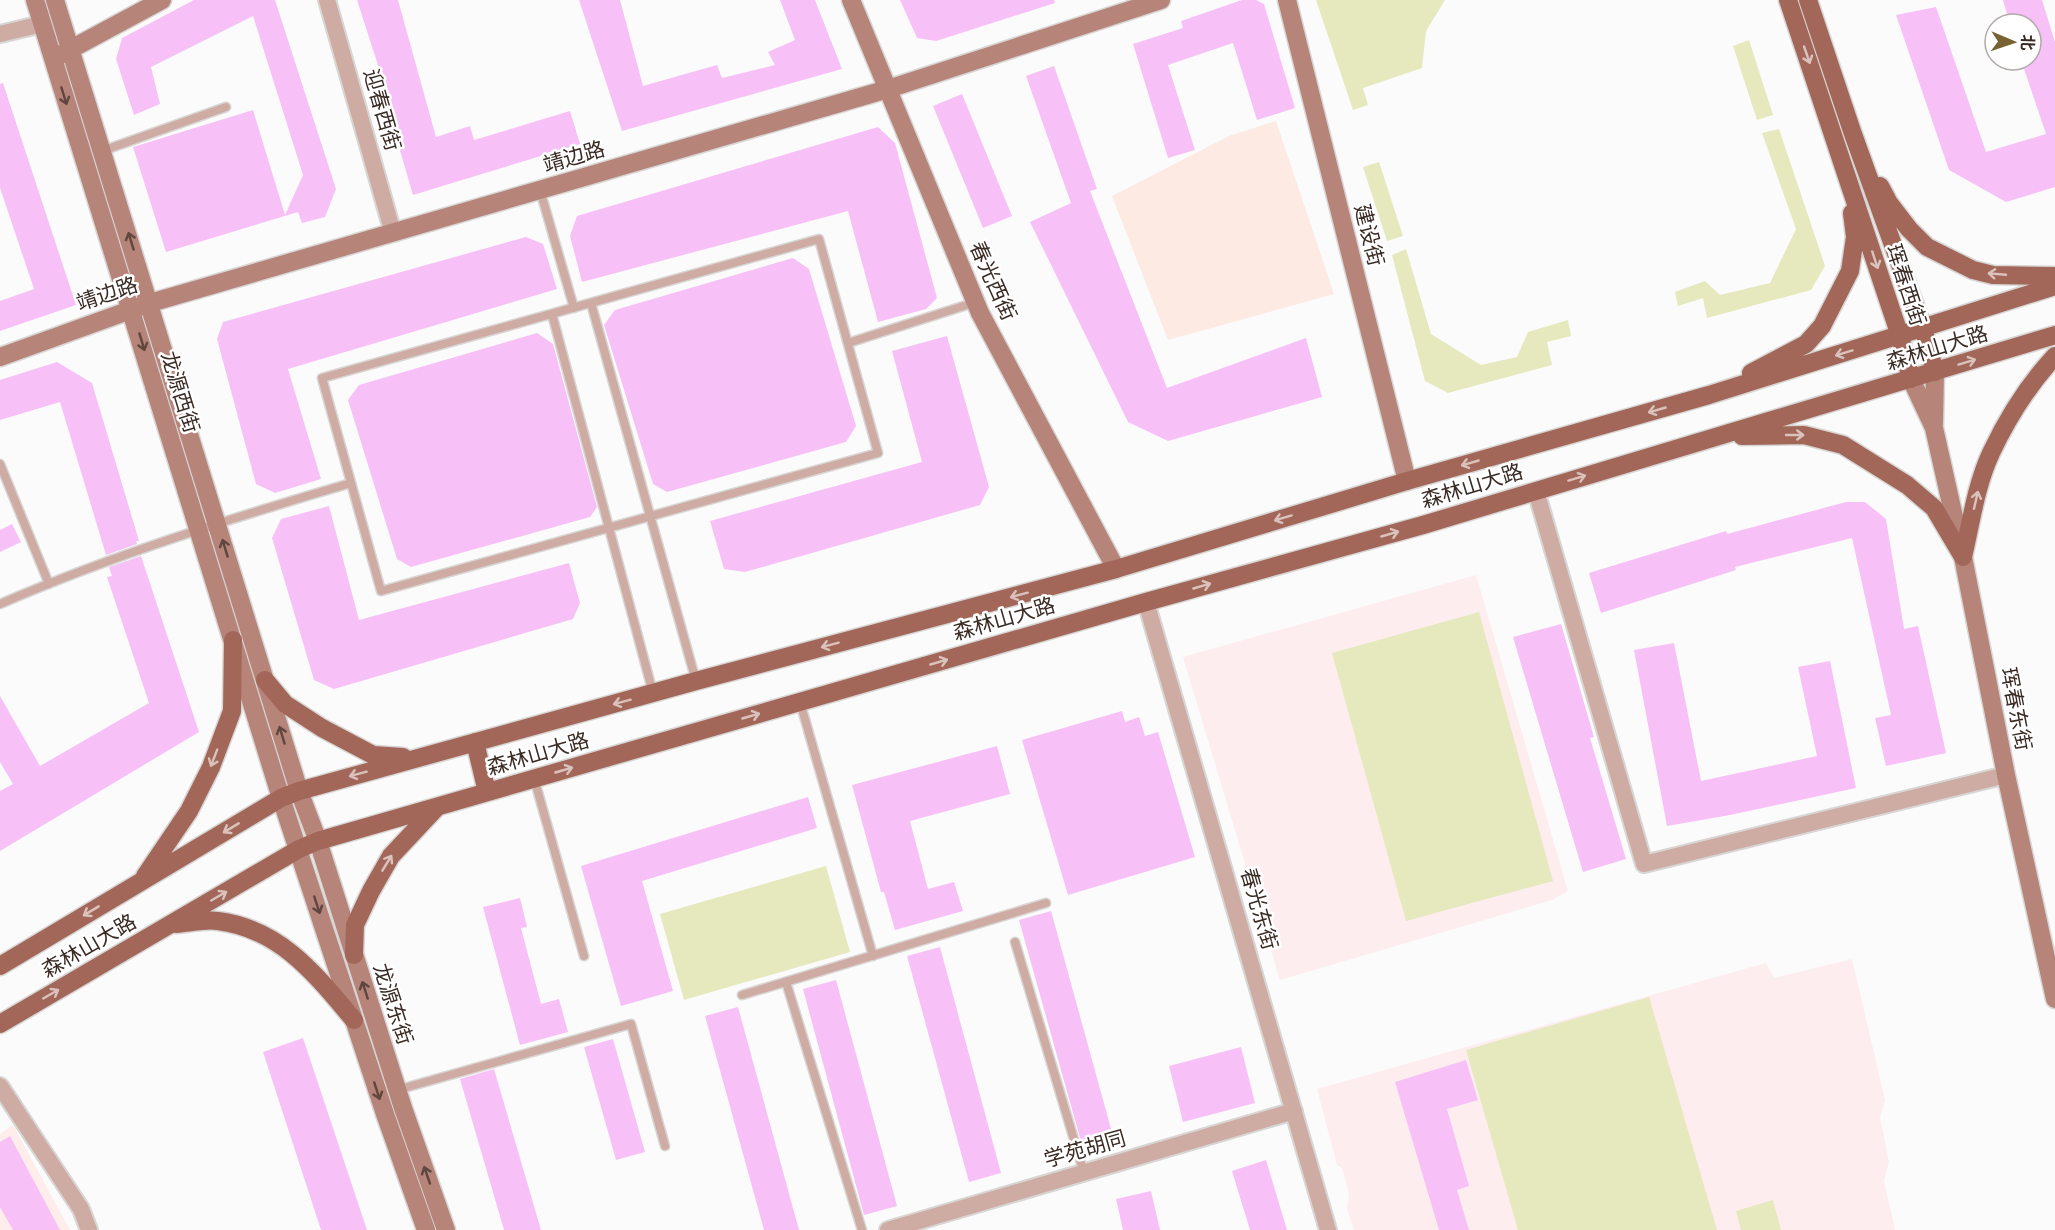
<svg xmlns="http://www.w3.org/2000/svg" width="2055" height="1230" font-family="'Sofia Sans Condensed','Noto Sans SC',sans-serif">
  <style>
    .built { fill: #fdeae2 }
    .education { fill: #fdedef }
    .medical { fill: #feedeb }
    .green { fill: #e5e9bd }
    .building { fill: #f7c1f8 }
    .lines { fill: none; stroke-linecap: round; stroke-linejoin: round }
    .lane-casing { stroke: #d8d6d4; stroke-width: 11 }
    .street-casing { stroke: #d8d6d4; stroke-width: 20 }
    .secondary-casing { stroke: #d8d6d4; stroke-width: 21 }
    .primary-casing { stroke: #d8d6d4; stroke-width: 21 }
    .lane { stroke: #ceaba3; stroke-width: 8 }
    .street { stroke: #ceaba3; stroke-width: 16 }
    .secondary { stroke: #b68479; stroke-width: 18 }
    .primary { stroke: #a3675a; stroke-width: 18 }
    .oneway { stroke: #dac2bd }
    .oneway2 { stroke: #5f463e }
    .labels { text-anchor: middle; stroke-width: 5; stroke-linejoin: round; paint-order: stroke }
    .street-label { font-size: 21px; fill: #3a2b25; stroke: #fff }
  </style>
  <rect width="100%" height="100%" fill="#fbfbfb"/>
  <path class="built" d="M1276,121L1334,294L1168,340L1112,196L1229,136Z"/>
  <path class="education" d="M1476,575L1568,891L1552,900L1280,980L1183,657Z
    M1852,959L1885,1100L1880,1117L1889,1162L1884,1181L1895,1230H1354L1347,1209L1349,1194L1342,1168L1337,1165L1317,1089L1766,963L1774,978Z"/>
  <path class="medical" d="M13,1125L70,1230H0V1134Z"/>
  <path class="green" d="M1316,0H1445L1426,31L1422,68L1363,88L1368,105L1353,110Z
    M1749,40L1773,115L1757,120L1733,46Z
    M1779,129L1825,266L1811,290L1707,318L1703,298L1678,306L1675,292L1705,281L1720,295L1770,283L1796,229L1762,133Z
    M1379,162L1403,236L1387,241L1363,167Z
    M1406,249L1431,334L1481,365L1517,357L1528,332L1568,320L1571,336L1547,342L1552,365L1448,393L1425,381L1392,255Z
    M1479,612L1553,881L1406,921L1332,653Z
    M826,866L850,952L684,1000L660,914Z
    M1649,997L1717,1230H1518L1466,1050Z
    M1773,1200L1781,1230H1741L1736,1211Z"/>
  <path class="building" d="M194,0H275L336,189L325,217L302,223L298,212L166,252L133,147L253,110L285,215L303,175L253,16L151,67L160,104L134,115L116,59L122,38Z
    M357,0H398L436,137L470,126L474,140L570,111L580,144L413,195L399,147L404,146Z
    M579,0H620L643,86L717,65L722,78L775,65L768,52L795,40L780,0H815L842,69L622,131Z
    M900,0H1054L1055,3L936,41L917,38Z
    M1242,0H1256L1264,4L1295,108L1257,120L1233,43L1168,65L1195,150L1168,158L1133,44L1183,28L1181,21Z
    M2003,0H2042L2055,42V187L2006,202L1949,170L1896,15L1936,7L1986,152L2046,134L2021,60H2031V24H2010Z
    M1054,66L1097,189L1090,191L1167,388L1306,338L1322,397L1168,441L1128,422L1030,222L1071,203L1026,76Z
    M3,83L76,305L0,331V301L34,289L0,188V84Z
    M962,94L1012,216L983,228L933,106Z
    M878,127L895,143L937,298L926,309L878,322L848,211L582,282L570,236L577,216Z
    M526,237L543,244L557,289L288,369L321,479L275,493L256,484L217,339L223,322Z
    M793,258L809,269L856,426L846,442L667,492L653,484L604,325L615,310Z
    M537,333L553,344L597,507L590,517L411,567L397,559L348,400L359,385Z
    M947,336L989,487L980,505L745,572L724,569L710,521L922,462L892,351Z
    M57,362L92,383L139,541H136L137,544L106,555L60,402L0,420V380Z
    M1846,502H1865L1886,519L1904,629L1918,626L1946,753L1886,766L1875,718L1891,715L1852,538L1735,567L1736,570L1601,613L1589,573L1726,531L1727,534Z
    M329,506L359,620L569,563L580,603L573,619L334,689L314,680L272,538L281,519Z
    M12,524L21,542L0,552V530Z
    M141,556L199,732L0,851V791L13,784L0,762V696L40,766L149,703L107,577L112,576L109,567Z
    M1561,624L1594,737L1590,738L1626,859L1583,872L1513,637Z
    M1674,643L1701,781L1817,756L1798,667L1830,661L1856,788L1730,815L1667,826L1634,650Z
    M1122,711L1125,722L1139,717L1145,736L1158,732L1195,857L1068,895L1022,740Z
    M997,746L1010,794L910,821L928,889L954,882L963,911L895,930L884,892H881L852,785Z
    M808,797L817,828L642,881L673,991L621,1006L581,866Z
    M520,898L527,927L521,928L541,1004L559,999L568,1032L520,1045L483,907Z
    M1051,911L1113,1136L1082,1145L1019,920Z
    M940,947L1001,1173L969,1182L907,956Z
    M836,980L897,1206L864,1215L803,989Z
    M738,1007L799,1230H764L705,1016Z
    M303,1038L367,1230H321L263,1052Z
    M613,1039L645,1152L616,1160L584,1047Z
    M1241,1047L1255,1103L1183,1122L1169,1066Z
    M1466,1060L1478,1100L1447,1109L1469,1186L1457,1190L1469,1230H1439L1395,1082Z
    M494,1069L541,1230H504L460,1079Z
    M10,1136L60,1230H13L0,1207V1142Z
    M1266,1160L1287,1230H1250L1232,1171Z
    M1151,1191L1160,1230H1123L1116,1199Z"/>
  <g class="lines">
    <g class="lane-casing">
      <path id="lane" d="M102,151L226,107
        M540,190L574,308
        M819,239L878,453L381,591L322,378Z
        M591,303L696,681
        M552,314L653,693
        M848,343L976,302
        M0,464L49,584
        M0,604C113,555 232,518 351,483
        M800,702L873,956
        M534,778L584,956
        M1015,942L1084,1173
        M786,982L862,1230
        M742,995L1046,903
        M397,1090L631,1024L665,1146"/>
    </g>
    <g class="street-casing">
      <path id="street" d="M327,0L393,233
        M0,34L42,24
        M1536,491L1644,864L2006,775
        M1146,602L1328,1230
        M0,1086L81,1209L89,1230
        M888,1230L1294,1111"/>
    </g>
    <g class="secondary-casing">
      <path id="secondary" d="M35,0L281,798L385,1114L426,1230
        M55,0L299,791L318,841L403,1108L446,1230
        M851,0L980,313L1116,569
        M1287,0L1407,481
        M60,55L162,0
        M0,357L150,303L888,89L1161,0
        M1911,379L1934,428L1963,557L2006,775L2055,999
        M1934,424L1935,372"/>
    </g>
    <g class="primary-casing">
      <path id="primary" d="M1788,0L1900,336L1911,379
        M1808,0L1853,134L1923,328L1935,372
        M1880,186L1889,203L1909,229L1927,247L1973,270L1993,275L2055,276
        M1751,373L1806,344L1822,326L1850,271L1855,237L1852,213
        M1742,436L1804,435L1843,445L1907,485L1934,508L1963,557
        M1963,557C1971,523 1976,485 1991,453C2007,419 2029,384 2055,356
        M265,680L285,704L322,728L373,755L403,757
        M475,742L487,792
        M145,876L189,811L211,767L232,711L233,640
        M176,924C190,923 205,919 218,921C281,929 316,975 354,1020
        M354,955L355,925L371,891L391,856L437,807
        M0,966L281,798L299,791L696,681L1116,569L1407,481L1709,395L2055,286
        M0,1024L299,849L318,841L1146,602L1423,525L2055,335"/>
    </g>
    <use href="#lane" class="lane"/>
    <use href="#street" class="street"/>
    <use href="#secondary" class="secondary"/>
    <use href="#primary" class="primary"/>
  </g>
  <defs><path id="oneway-shaft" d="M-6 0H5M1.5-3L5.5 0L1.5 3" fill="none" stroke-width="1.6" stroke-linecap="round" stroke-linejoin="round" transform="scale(1.5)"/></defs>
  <g class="oneway">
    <use href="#oneway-shaft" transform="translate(1807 55) rotate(71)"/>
    <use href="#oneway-shaft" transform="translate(1875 260) rotate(72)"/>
    <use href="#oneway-shaft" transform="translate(1997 274) rotate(-175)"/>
    <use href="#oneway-shaft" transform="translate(1844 353) rotate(163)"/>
    <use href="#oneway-shaft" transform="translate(1967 362) rotate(-17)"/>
    <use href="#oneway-shaft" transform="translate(1657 410) rotate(164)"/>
    <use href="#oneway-shaft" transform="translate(1795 435)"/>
    <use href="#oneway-shaft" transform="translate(1470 463) rotate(164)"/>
    <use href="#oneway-shaft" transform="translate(1577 478) rotate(-17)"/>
    <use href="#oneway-shaft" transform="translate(1976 500) rotate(-77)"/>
    <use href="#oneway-shaft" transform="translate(1283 518) rotate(163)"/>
    <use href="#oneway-shaft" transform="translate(1390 534) rotate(-16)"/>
    <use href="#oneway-shaft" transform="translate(1202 586) rotate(-16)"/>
    <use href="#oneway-shaft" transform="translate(1019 595) rotate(165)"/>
    <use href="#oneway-shaft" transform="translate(830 645) rotate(165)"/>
    <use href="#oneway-shaft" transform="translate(939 662) rotate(-16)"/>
    <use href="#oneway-shaft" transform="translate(622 702) rotate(165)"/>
    <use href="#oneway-shaft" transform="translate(751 716) rotate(-16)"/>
    <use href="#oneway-shaft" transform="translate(214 758) rotate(111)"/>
    <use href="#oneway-shaft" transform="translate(564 770) rotate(-16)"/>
    <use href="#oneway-shaft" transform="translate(358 774) rotate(165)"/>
    <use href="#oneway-shaft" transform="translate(231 828) rotate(149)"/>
    <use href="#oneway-shaft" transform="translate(387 863) rotate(-59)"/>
    <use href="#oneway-shaft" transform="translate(219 896) rotate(-30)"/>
    <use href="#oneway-shaft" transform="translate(91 911) rotate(149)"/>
    <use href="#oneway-shaft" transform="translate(51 994) rotate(-30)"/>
  </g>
  <g class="oneway2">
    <use href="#oneway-shaft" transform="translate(64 96) rotate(73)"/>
    <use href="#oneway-shaft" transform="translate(131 241) rotate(-107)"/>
    <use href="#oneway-shaft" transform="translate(142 342) rotate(73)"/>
    <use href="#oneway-shaft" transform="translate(225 548) rotate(-107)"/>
    <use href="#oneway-shaft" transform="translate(282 735) rotate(-107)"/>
    <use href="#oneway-shaft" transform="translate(317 905) rotate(72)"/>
    <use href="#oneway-shaft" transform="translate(365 990) rotate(-108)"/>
    <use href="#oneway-shaft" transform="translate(377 1091) rotate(72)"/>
    <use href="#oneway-shaft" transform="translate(427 1175) rotate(-109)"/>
  </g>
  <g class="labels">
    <g class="street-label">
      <text transform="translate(382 110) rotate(74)" y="7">迎春西街</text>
      <text transform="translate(574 157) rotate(-16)" y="7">靖边路</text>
      <text transform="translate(1369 235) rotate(76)" y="7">建设街</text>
      <text transform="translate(993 281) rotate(66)" y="7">春光西街</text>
      <text transform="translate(1906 285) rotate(72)" y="7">珲春西街</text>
      <text transform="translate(107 294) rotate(-19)" y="7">靖边路</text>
      <text transform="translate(1937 348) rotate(-17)" y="7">森林山大路</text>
      <text transform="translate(180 392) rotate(73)" y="7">龙源西街</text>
      <text transform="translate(1472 486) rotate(-17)" y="7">森林山大路</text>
      <text transform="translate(1004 619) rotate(-16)" y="7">森林山大路</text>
      <text transform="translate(2016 709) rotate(79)" y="7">珲春东街</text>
      <text transform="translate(538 754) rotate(-16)" y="7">森林山大路</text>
      <text transform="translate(1259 909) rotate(74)" y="7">春光东街</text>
      <text transform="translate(89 946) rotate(-30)" y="7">森林山大路</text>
      <text transform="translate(393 1004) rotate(72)" y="7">龙源东街</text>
      <text transform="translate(1085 1149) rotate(-16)" y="7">学苑胡同</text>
    </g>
  </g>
  <g transform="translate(2013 42) rotate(92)"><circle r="28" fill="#ffffff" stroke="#b0aaa8" stroke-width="1.5"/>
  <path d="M0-4.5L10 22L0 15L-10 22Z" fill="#786232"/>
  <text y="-9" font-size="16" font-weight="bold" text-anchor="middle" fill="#3a2b25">北</text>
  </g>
</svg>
